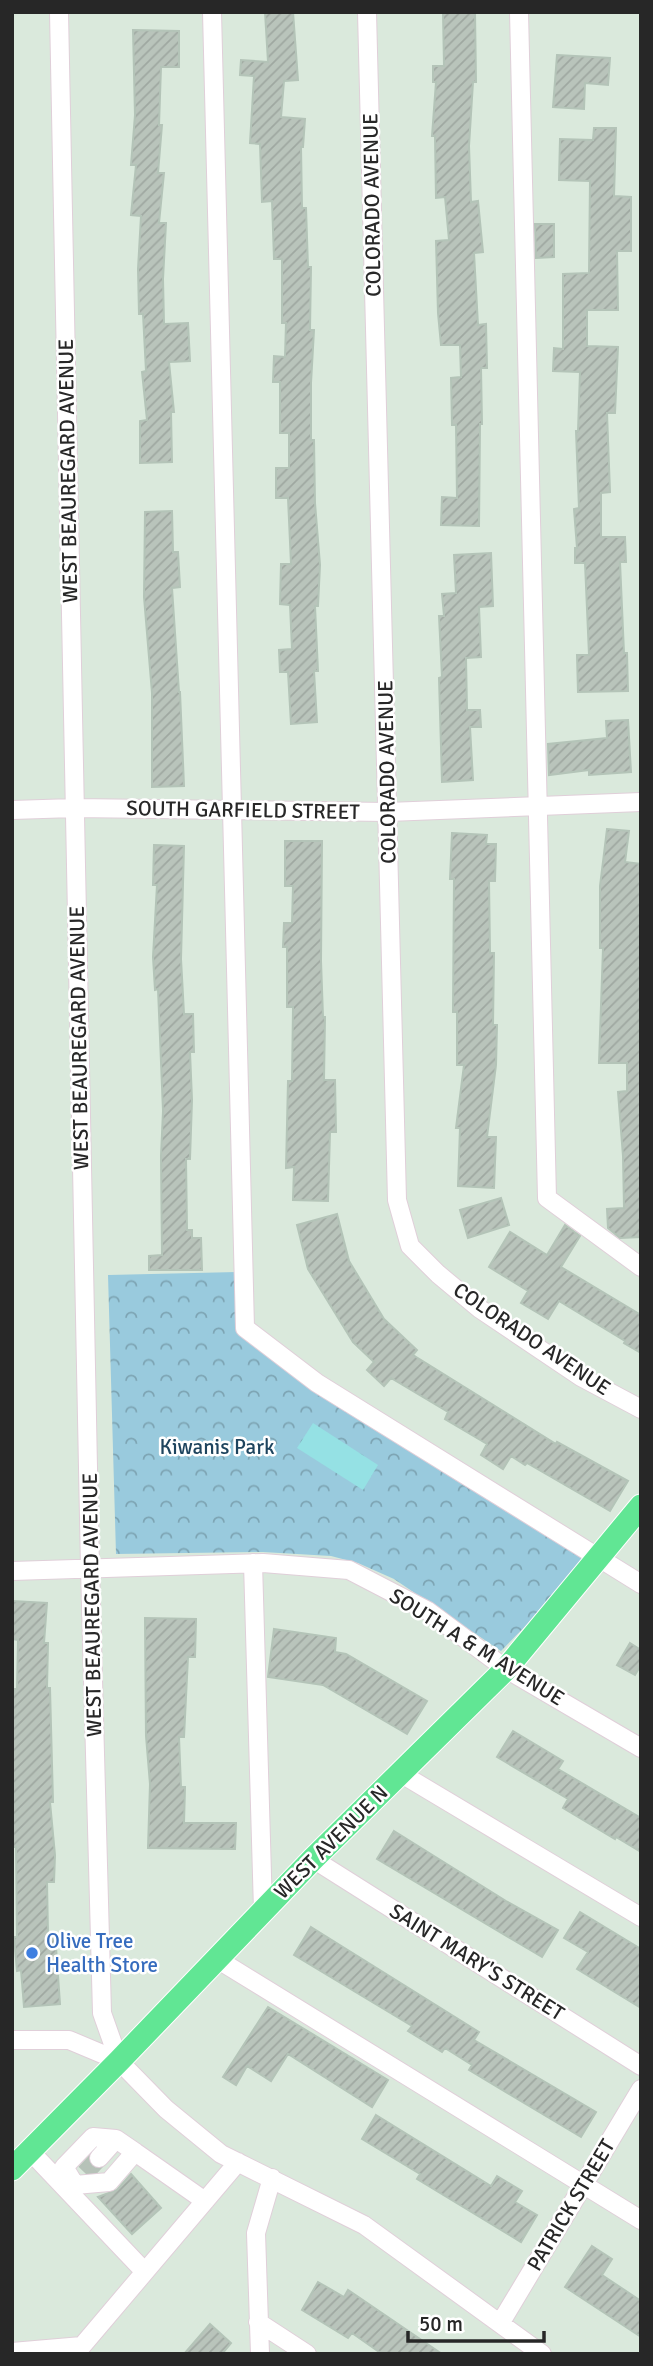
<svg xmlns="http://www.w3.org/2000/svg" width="653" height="2366" font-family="Signika,sans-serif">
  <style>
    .park { fill: url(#park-crowns) }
    .pitch { fill: #95e1e4 }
    .building { fill: url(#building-hatch); stroke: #b4c4b8; stroke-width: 2 }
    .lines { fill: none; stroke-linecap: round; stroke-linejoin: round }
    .minor-tunnel { stroke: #b6c2b8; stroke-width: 18; stroke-dasharray: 18 9; stroke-linecap: butt }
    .minor-casing { stroke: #e0cfd9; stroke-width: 20 }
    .major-casing { stroke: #fff; stroke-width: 25 }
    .minor { stroke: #fff; stroke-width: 18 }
    .major { stroke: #61e694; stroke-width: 23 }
    .shop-dot { fill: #3f7fe0; stroke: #fff; stroke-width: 2.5 }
    .labels { text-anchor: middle; stroke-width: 5; stroke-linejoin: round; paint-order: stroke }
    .street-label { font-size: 21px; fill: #272727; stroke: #fff }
    .park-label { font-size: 21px; fill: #1e445e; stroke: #fff }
    .shop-label { font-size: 21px; fill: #366cbe; stroke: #fff; text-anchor: start }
  </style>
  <defs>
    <pattern id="park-crowns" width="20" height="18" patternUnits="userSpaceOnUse" patternTransform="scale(1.75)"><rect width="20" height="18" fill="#99cadd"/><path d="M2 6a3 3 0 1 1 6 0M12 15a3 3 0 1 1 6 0" fill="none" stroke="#7da4b3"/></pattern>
    <pattern id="building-hatch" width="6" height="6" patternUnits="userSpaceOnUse" patternTransform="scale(1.75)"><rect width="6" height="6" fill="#b9c4bb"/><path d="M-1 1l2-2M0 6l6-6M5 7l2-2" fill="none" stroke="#9fa8a1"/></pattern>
  </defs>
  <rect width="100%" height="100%" fill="#dae9dc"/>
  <path class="park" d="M237,1272L241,1334L592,1558L501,1651L394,1579L358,1563L331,1556L263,1552L116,1554L108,1275Z"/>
  <path class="pitch" d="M313,1423L378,1465L363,1490L297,1448Z"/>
  <path class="building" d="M265,12H293L298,80L284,81L281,117L305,119L303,147H301L302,208H306L308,267H311L310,330H314L311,383V440H314L315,503L320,565L318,606H315L318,671H314L317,722L291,724L288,672H280L279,650L292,649L290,605L280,604L281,564H291L288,498H276V468H289V433H280V382H273L274,356L285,357L286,323H282V259H274L272,201L262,202L260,144L250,143L254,76L240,75L241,60L268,62Z
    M443,12H475L476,82H473L469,146L471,202L478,201L483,252L474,253L478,325L486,324L487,368H481L482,424H480L479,526L441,525L442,497L457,498L456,425H452L451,378L461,377L460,345H441L438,313L436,241L449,240L445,197L436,198L435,136H432L436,82H433V66H444Z
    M133,30L179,31V67H161L159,125H162L158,173H164L159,223H166L163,279L164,324L188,323L190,361L169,362L174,412H171L172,462L140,463V421L147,420L142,372L146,371L143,314H139L138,269L141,216L131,215L136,165H131L135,115Z
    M557,55L610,58L608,85L585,83L584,109L553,107Z
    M594,128H616L614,196L631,197V251H617L618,310H587V346L618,347L615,413H607L610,492L601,493V537H625L626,562H620L624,653H627L628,691L578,692L577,655H589L585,563H575V548H577L574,509L579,508L576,431H578L580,372L553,371L554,348L563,349V274L589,273L590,181L559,180L560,139L593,140Z
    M535,224H554V257L536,258Z
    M172,511L173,552H178L180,587L172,588L179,692H180L184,786L152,787V693L144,597L145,512Z
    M491,553L493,606L479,607L481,657L466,658L467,710H480L481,727H470L473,780L442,782L439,678L442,677L439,616H444L442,594L456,593L454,555Z
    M628,720L631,772L589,775V770L549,775L548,744L607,738L606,721Z
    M607,829L629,831L625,862L641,864V1237L620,1238L608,1228L607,1209L624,1208L623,1156L618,1092L627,1091V1063H599L603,948H600V886Z
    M452,833L487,835L486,844H496L495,881H489L490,953H494L493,1025H497L496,1065L487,1137H496L494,1188L458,1186L460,1128H456L464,1065H457V1012H453L454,879H450Z
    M285,841H322L321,961L323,1017H325L324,1080H335L336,1132H330L328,1201L293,1200L294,1167L286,1168L288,1081H292L293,1007H287V947H283L284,923H292L293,886H285Z
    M154,845L184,846L181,959L184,1014H193L194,1052H190L192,1100L190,1159H186L187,1230H192V1238H201L202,1270H149V1256L162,1255L161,1156L163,1111L158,989L155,990L153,957L157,885H153Z
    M501,1198L509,1225L468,1238L460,1210Z
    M337,1214L349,1261L384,1319L417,1350L413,1355L556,1444L557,1442L628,1481L610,1511L527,1463L525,1465L511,1456L503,1469L481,1455L487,1444L445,1419L448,1412L391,1378L384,1386L367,1370L374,1362L353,1342L308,1269L297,1225Z
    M565,1225L580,1236L561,1267L641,1315V1353L624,1343L625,1341L559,1301L548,1319L521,1303L528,1291L489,1267L510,1232L547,1255Z
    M12,1601L47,1603L44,1643H48L47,1688H50L53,1802H50L55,1855L54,1882H47L48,1934L55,1933L60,2004L24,2007L21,1970L17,1971L14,1937H17L16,1847H12V1699L14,1689H17L18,1640L12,1639Z
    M145,1618L196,1619L195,1657H188L184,1737H179L181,1787H185L184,1823H236L235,1849L148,1848L150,1784L146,1736Z
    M274,1629L336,1638L335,1652L346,1654L427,1701L407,1734L323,1685L268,1677Z
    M630,1643L641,1650V1665L635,1675L617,1665Z
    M513,1731L563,1761L558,1769L641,1818V1852L616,1837L615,1839L563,1808L568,1799L497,1757Z
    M394,1831L506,1901L558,1930L542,1957L377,1859Z
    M580,1912L641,1949V2008L577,1969L588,1952L564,1938Z
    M311,1927L479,2032L474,2040L596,2112L581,2137L469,2070L472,2065L445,2048L442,2052L408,2031L412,2026L294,1955Z
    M268,2007L388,2080L372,2107L288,2054L271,2081L247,2066L236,2085L223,2077Z
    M376,2115L491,2186L497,2176L522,2191L515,2202L537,2215L521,2242L417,2179L420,2174L362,2139Z
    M131,2174L161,2208L132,2234L98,2197L117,2190Z
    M592,2246L612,2259L602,2275L641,2301V2337L565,2287Z
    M318,2282L344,2297L348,2290L442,2354H382L352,2333L348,2338L302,2310Z
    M210,2324L231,2343L222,2354H184Z"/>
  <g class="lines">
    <path class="minor-tunnel" d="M85,2173L99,2158"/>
    <g class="minor-casing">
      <path id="minor" d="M59,12L90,1568L102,2013L119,2061
        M212,12L245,1328L317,1383L641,1584
        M367,12L397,1200L410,1246L438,1274L480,1309L581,1377L641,1409
        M519,12L547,1198L641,1267
        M12,810L74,808L388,812L641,802
        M253,1563L263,1910
        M12,1571L263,1563L349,1570L428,1611L506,1669L641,1748
        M400,1773L641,1917
        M313,1859L641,2066
        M217,1959L641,2220
        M12,2040H69L119,2061L166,2109L221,2154L364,2225L542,2354
        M30,2151L144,2271
        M135,2152L205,2201
        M99,2158L116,2139L93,2137L64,2167L75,2185L109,2182L135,2152L116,2139
        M258,2322L307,2354
        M501,2322L641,2089
        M12,2352L82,2346L238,2162
        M260,2354L256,2233L272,2178"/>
    </g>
    <g class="major-casing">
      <path id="major" d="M12,2169L119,2061L313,1859L506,1669L641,1506"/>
    </g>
    <use href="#minor" class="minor"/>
    <use href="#major" class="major"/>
  </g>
  <circle class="shop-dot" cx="32" cy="1953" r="7"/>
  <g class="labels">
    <g class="street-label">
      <text transform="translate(372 205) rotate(-91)" y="7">COLORADO AVENUE</text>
      <text transform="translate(68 471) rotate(-91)" y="7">WEST BEAUREGARD AVENUE</text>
      <text transform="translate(387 772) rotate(-91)" y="7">COLORADO AVENUE</text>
      <text transform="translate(243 810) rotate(1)" y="7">SOUTH GARFIELD STREET</text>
      <text transform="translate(79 1038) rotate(-91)" y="7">WEST BEAUREGARD AVENUE</text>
      <text transform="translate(532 1339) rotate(34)" y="7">COLORADO AVENUE</text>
      <text transform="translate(92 1605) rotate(-91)" y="7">WEST BEAUREGARD AVENUE</text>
      <text transform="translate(477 1647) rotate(32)" y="7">SOUTH A &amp; M AVENUE</text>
      <text transform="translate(331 1842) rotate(-45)" y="7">WEST AVENUE N</text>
      <text transform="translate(477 1962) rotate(32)" y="7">SAINT MARY'S STREET</text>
      <text transform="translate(571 2205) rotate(-59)" y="7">PATRICK STREET</text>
    </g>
    <g class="park-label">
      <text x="217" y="1454">Kiwanis Park</text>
    </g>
    <g class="shop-label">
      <text x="46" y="1948">Olive Tree<tspan x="46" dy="24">Health Store</tspan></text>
    </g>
  </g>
  <rect width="653" height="2366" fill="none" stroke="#272727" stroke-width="28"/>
  <path d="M408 2331v10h136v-10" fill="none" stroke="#272727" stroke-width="3.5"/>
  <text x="419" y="2331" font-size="21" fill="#272727" stroke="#ffffff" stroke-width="5" paint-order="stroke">50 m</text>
</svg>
